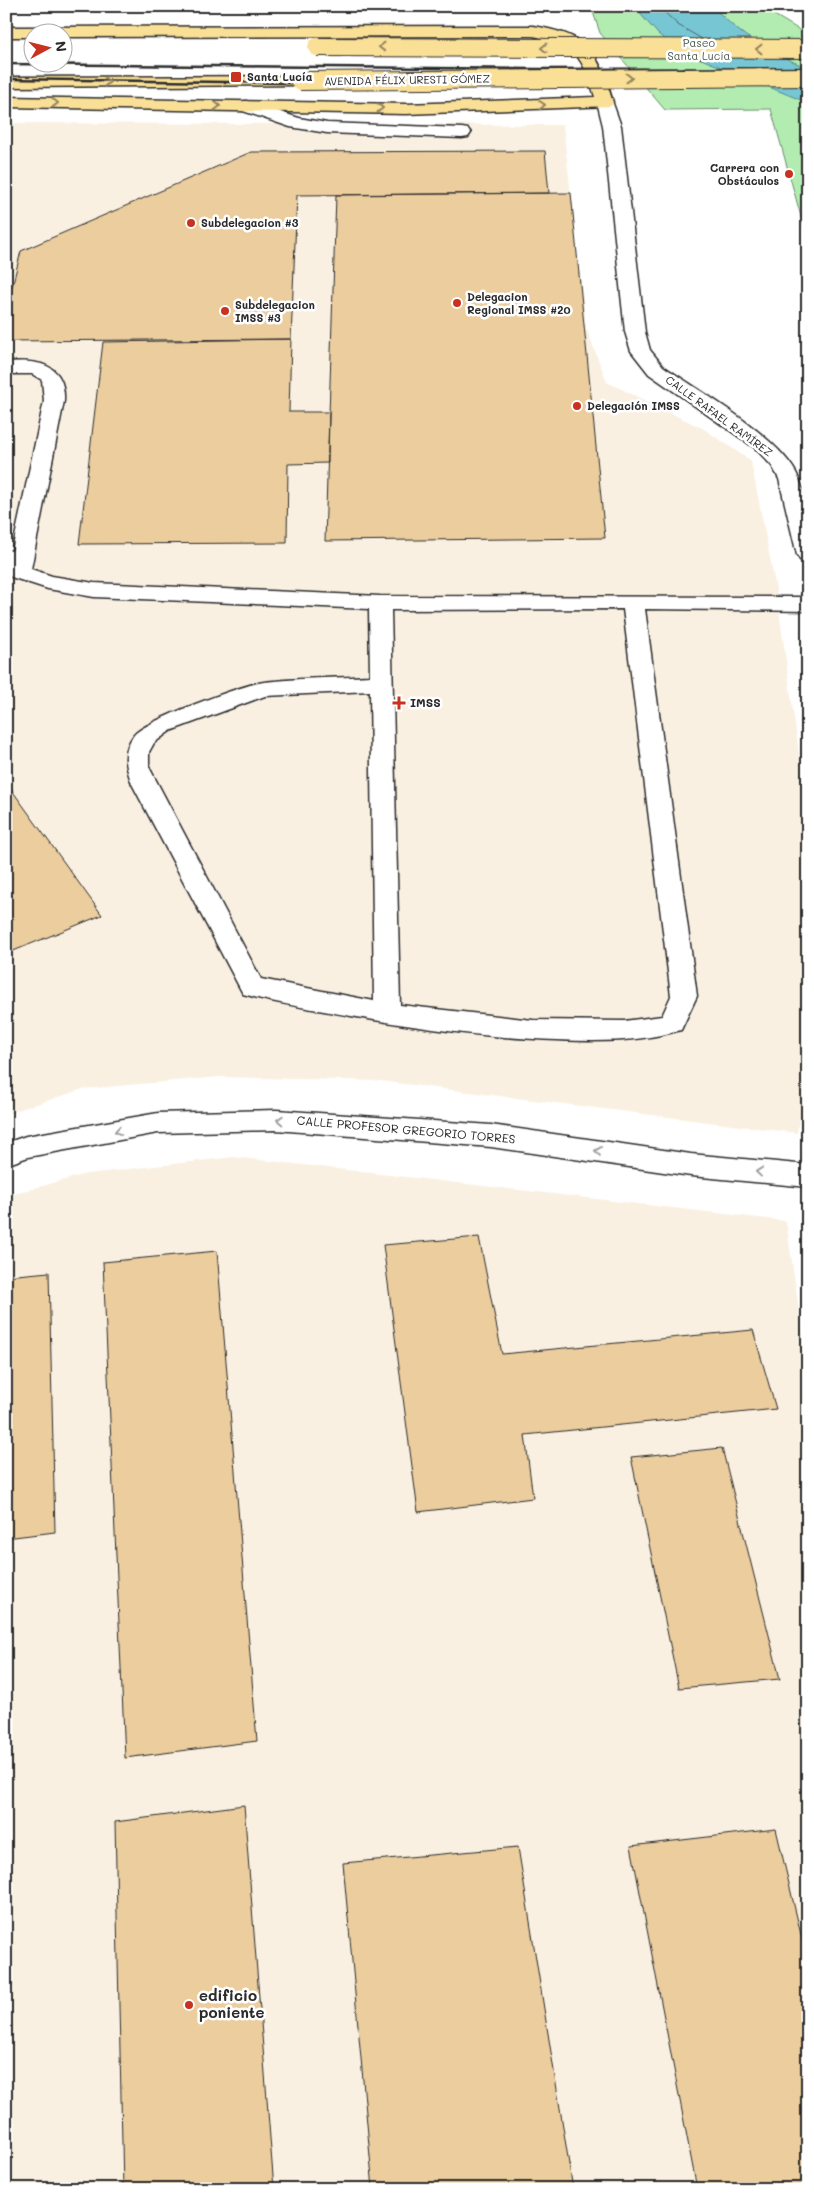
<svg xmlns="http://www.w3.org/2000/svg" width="814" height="2195" font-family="Mali,sans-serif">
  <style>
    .built { fill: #f9f0e2 }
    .green { fill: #b2ecb0; stroke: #6e8c6e }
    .water { fill: #77c6d3; stroke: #598890 }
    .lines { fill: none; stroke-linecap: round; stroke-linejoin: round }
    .shore { stroke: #49696e; stroke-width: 1 }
    .building { fill: #ebcd9e; stroke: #2b2b2b }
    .lane-casing { stroke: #2b2b2b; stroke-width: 3 }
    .street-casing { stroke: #2b2b2b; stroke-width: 3 }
    .primary-casing { stroke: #2b2b2b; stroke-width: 3 }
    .lane { fill: #fff; fill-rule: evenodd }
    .street { fill: #fff; fill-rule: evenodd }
    .primary { fill: #fadf96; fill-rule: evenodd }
    .rail { stroke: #2b2b2b; stroke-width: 2.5 }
    .primary-bridge-casing { stroke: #2b2b2b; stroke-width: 20; stroke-linecap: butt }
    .primary-bridge { stroke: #fadf96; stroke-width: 18 }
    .oneway { stroke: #928560 }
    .oneway2 { stroke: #a0a0a0 }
    .poi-dot { fill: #c8321e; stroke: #fff; stroke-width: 2 }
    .labels { text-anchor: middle; stroke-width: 5; stroke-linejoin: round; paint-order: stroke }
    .far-park-label { font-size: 11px; fill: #4d5b4c; stroke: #fff }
    .far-poi-label { font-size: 11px; font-weight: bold; fill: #2b2b2b; stroke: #fff; text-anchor: start }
    .far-street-label { font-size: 11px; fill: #2b2b2b; stroke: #fff }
    .poi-label { font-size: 12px; font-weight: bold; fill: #2b2b2b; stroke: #fff; text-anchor: start }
    .street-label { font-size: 12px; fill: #2b2b2b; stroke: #fff }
    .near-poi-label { font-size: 15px; font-weight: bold; fill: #2b2b2b; stroke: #fff; text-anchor: start }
  </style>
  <rect width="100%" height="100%" fill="#fff"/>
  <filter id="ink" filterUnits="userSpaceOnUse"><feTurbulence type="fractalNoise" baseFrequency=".02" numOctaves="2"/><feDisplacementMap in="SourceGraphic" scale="10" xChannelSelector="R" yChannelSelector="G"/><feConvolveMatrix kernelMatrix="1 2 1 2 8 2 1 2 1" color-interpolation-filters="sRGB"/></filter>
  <g filter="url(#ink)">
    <path class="built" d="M6,123L563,125L586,328L607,382L704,429L751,461L776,589L808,817V1076L797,1133L380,1081L221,1077L83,1089L6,1114Z
      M234,1157L786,1221L808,1371V2189H6V1196L86,1174Z"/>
    <path class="green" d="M591,6H764L766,10L808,35V242L771,109L665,110L600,33Z"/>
    <path class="water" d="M638,6H713C741,38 770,52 808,68V103L677,49L658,34L642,16Z"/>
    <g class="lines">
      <path class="shore" d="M658,6L678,25L702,39"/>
    </g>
    <path class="building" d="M545,151L549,193L297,195L291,339L6,341V300L9,299L21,251L251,152Z
      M571,193L605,538L325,541L336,195Z
      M291,339L289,412H329L328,463L288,464L287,543L79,544L103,342Z
      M6,782L102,915L6,954Z
      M479,1237L502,1354L753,1330L776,1409L525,1435L533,1498L418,1512L383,1245Z
      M217,1251L257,1741L125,1758L103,1262Z
      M49,1272L55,1532L6,1538V1276Z
      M722,1448L780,1679L679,1688L631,1457Z
      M244,1805L274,2189H123L115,1822Z
      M776,1829L808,1964V2189H697L631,1846Z
      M518,1847L573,2189H373L343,1863Z"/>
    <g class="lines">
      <g class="lane-casing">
        <path id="lane" d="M246,101L299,118L327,123L462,128L468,129L471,133L468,137L462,138L327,133L290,127L240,110L238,106L240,102Z
          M6,362C38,360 66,363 64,401L31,569L52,576L94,583L380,596L808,597V611L645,609L697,996L681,1030C641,1042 600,1042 557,1040C488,1038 418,1028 351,1016C315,1009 278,1004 243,994L132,784C125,766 122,751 134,735C145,721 244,684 264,682C299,678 335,678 370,676L369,609L94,597L48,589L11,577L6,570V550L12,551L44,401L42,380L32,374H6ZM623,609L671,996L662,1016L624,1021L533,1020L400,1005L391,610ZM370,691L374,1001L261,979L149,767V752L154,743L170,731L265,696Z"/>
      </g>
      <g class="street-casing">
        <path id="street" d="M605,97L611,98L621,126L645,332L650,350L663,366C699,391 784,439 799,479C810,505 808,533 808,561L800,560L797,555L779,479L772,466L755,448L649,374L631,351L625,332L603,126L597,102L599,98Z
          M276,1110L491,1125L691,1154L808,1165V1187L691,1176L491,1147L276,1130L158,1133L28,1157L6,1165V1143L26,1136L158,1113Z"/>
      </g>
      <g class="primary-casing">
        <path id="primary" d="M533,26C589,35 597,50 613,102L611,106L406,114L6,107V97L406,104L595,97C583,58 576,43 533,36L62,37V32H32V37H6V27Z
          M300,76L306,77L308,81L306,85L6,87V77Z"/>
      </g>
      <use href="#lane" class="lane"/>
      <use href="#street" class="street"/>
      <use href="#primary" class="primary"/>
      <path class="rail" d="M6,64L538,69L808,68
        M6,79L434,85L808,82"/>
      <g class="primary-bridge-casing">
        <path id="primary-bridge" d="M317,47L808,49
          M300,81L808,77"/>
      </g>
      <use href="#primary-bridge" class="primary-bridge"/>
    </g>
    <defs><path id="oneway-chevron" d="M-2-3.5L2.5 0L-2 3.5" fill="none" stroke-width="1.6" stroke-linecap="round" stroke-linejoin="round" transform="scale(1.25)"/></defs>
    <g class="oneway">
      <use href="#oneway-chevron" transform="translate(382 47) rotate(-180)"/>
      <use href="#oneway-chevron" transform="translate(544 48) rotate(-180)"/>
      <use href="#oneway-chevron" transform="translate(759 49) rotate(-180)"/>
      <use href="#oneway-chevron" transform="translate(629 78)"/>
      <use href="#oneway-chevron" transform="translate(107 82)"/>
      <use href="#oneway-chevron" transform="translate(55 103) rotate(1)"/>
      <use href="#oneway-chevron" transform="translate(542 105) rotate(-3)"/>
      <use href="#oneway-chevron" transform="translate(217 106) rotate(1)"/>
      <use href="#oneway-chevron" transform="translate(380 108) rotate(1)"/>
    </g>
    <g class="oneway2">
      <use href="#oneway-chevron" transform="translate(280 1120) rotate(-177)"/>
      <use href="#oneway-chevron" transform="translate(118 1131) rotate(170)"/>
      <use href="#oneway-chevron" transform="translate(598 1151) rotate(-172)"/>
      <use href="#oneway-chevron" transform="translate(759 1172) rotate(-174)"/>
    </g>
  </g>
  <g class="poi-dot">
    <rect x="230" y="71" width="12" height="12" rx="2.5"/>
    <circle cx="789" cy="174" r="5"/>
    <circle cx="191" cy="223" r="5"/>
    <circle cx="457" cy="303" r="5"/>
    <circle cx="225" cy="311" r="5"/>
    <circle cx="577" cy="406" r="5"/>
    <path d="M396.5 695.5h5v5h5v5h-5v5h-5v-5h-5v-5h5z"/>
    <circle cx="189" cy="2005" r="5"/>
  </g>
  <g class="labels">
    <g class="far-park-label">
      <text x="699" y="47">Paseo<tspan x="699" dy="13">Santa Lucía</tspan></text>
    </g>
    <g class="far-poi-label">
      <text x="247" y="81">Santa Lucía</text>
      <text x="779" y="172" text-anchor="end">Carrera con<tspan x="779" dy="13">Obstáculos</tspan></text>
      <text x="201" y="227">Subdelegacion #3</text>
      <text x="467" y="301">Delegacion<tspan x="467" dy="13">Regional IMSS #20</tspan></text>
      <text x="235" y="309">Subdelegacion<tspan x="235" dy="13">IMSS #3</tspan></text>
      <text x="587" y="410">Delegación IMSS</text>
    </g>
    <g class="far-street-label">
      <text transform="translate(407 80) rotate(-1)" y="4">AVENIDA FÉLIX URESTI GÓMEZ</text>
      <text transform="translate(719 416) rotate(36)" y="4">CALLE RAFAEL RAMÍREZ</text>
    </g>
    <g class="poi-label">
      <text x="410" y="707">IMSS</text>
    </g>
    <g class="street-label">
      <text transform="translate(406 1130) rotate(5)" y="4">CALLE PROFESOR GREGORIO TORRES</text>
    </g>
    <g class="near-poi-label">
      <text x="199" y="2001">edificio<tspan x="199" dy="17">poniente</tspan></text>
    </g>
  </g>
  <rect width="814" height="2195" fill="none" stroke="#fff" stroke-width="25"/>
  <rect x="12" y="12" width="789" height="2170" fill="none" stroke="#2b2b2b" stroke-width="2" filter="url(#ink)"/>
  <g transform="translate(48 48) rotate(83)"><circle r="24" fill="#ffffff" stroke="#aaaaaa"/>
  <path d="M0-4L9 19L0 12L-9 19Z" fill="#c8321e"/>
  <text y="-8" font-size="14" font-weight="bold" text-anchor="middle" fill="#2b2b2b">N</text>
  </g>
</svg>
